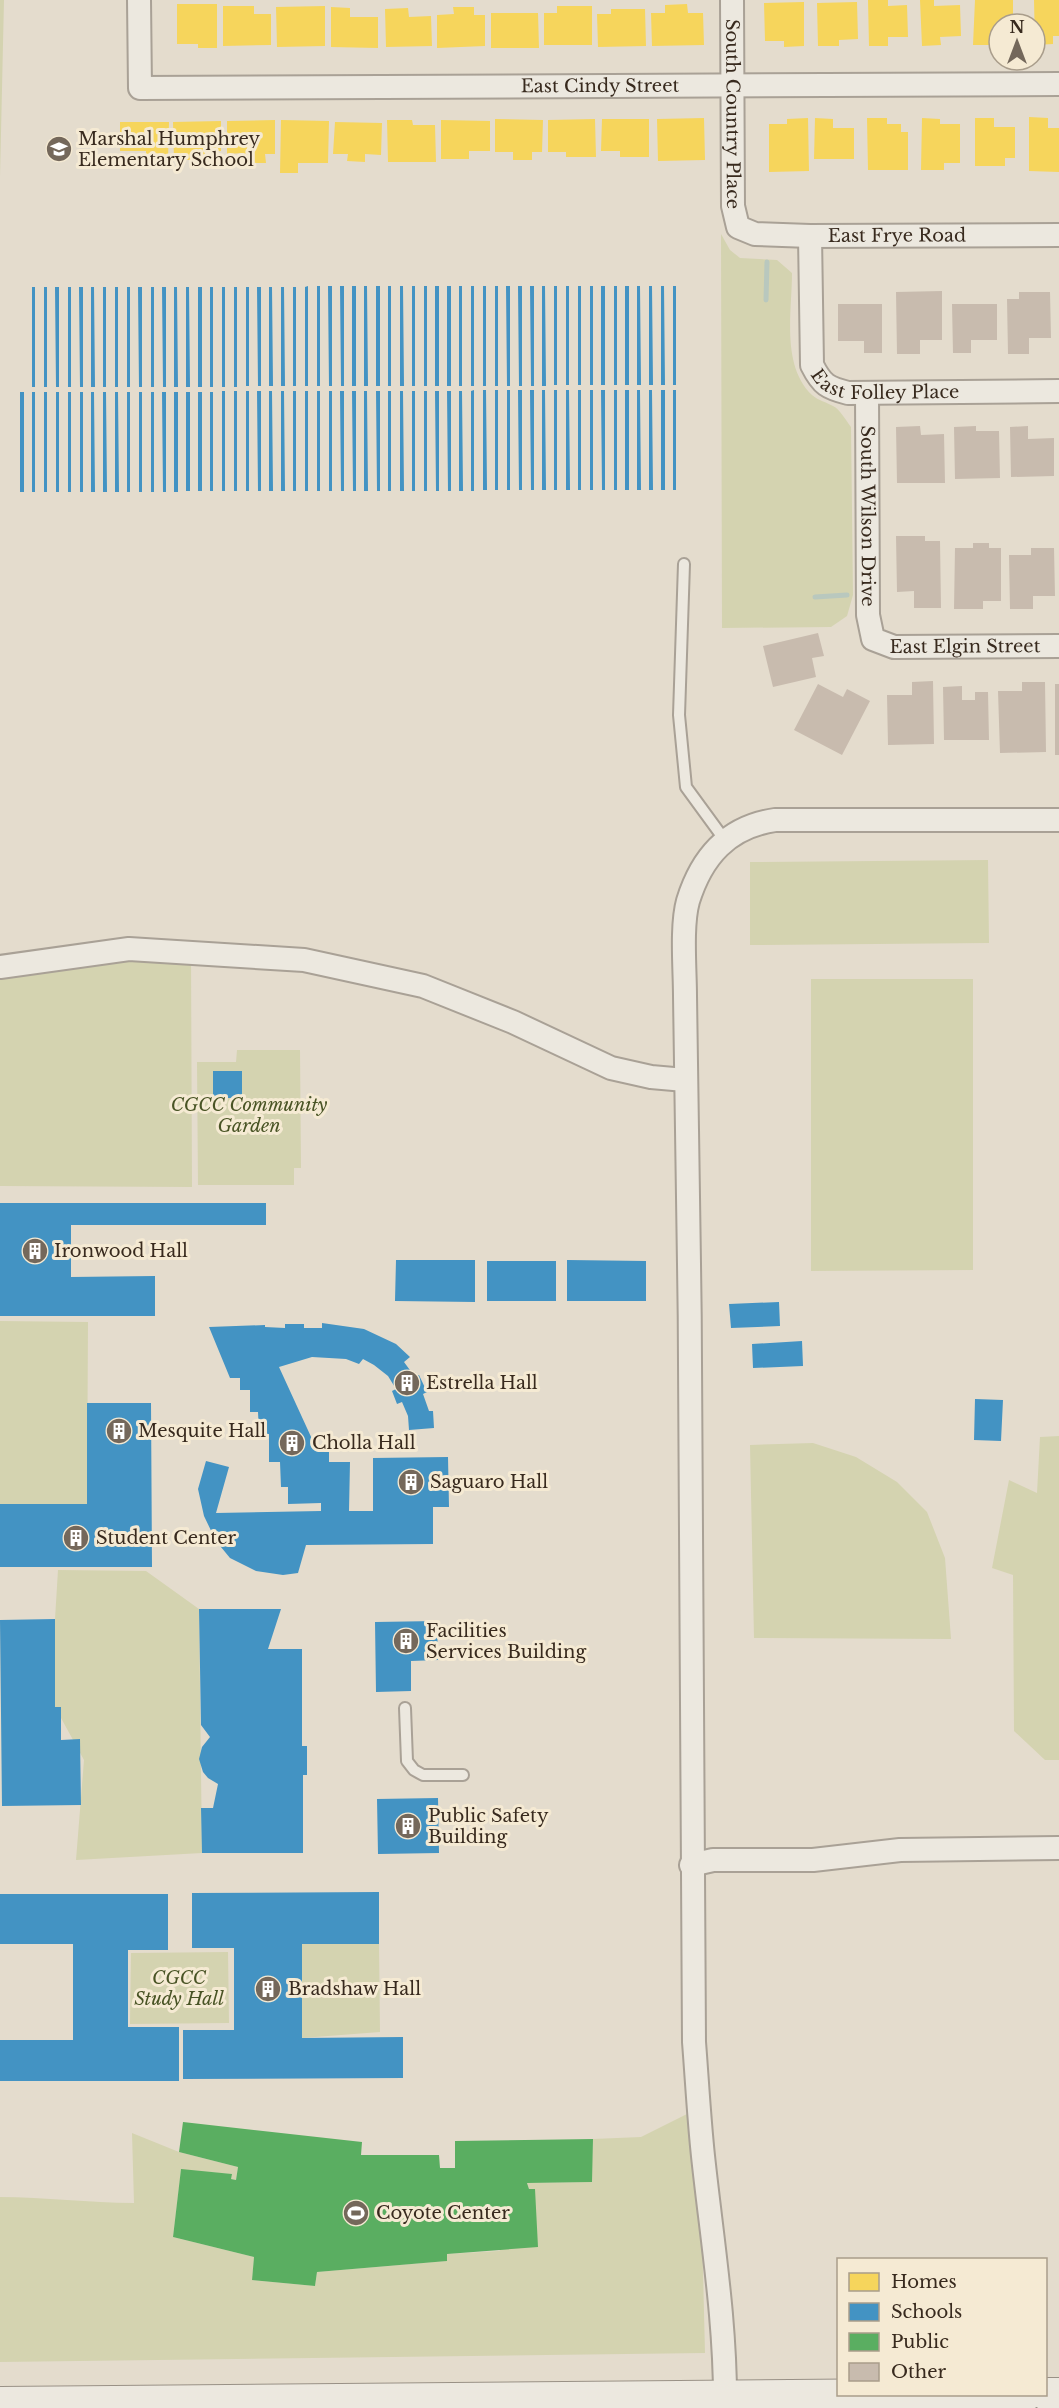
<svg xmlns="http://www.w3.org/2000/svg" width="1059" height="2408" font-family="'Libre Baskerville',serif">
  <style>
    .green { fill: #d4d3b0 }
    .homes { fill: #f6d55c }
    .schools { fill: #4393c3 }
    .public { fill: #5aae61 }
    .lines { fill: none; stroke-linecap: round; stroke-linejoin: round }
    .stream { stroke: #b9c8be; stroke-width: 5 }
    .building { fill: #c8bbae }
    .service-casing { stroke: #a9a196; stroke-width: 14 }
    .minor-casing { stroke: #a9a196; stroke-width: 26 }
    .secondary-casing { stroke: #999186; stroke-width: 34 }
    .service { stroke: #ece8df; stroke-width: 10 }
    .minor { stroke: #ece8df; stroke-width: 22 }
    .secondary { stroke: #ece8df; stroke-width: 32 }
    .labels { text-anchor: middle; stroke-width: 6; stroke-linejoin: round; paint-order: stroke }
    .street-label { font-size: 18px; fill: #382a1e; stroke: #f5ead3 }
    .poi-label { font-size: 18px; fill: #382a1e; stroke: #f5ead3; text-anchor: start }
    .park-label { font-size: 18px; font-style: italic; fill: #495425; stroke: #f5ead3 }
  </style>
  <rect width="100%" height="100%" fill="#e4dccd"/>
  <path class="green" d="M0,0H4L0,177Z
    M721,234L730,250L740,258L777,260L792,273C792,312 781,365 812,395C819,401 826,402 833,406C840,409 846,421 851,427L853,595L847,616L831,627L722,628Z
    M988,860L989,943L750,945V862Z
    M191,953L192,1187L0,1186V968Z
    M811,979H973V1270L811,1271Z
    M237,1050H300L301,1168H294V1185H198L197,1062H236Z
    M0,1321L88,1322L87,1504H0Z
    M1059,1436V1760H1045L1014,1731L1013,1575L992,1568L1009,1480L1037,1493L1040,1437Z
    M813,1443L856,1457L897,1482L927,1512L945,1558L951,1639L754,1638L750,1445Z
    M58,1570L146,1571L199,1609L202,1853L76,1860L84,1760L55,1707V1619Z
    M302,1944H379L380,2032L302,2038Z
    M228,1952L229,2023L130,2024L131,1953Z
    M699,2108L705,2353L0,2362V2197C45,2197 89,2203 134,2203L132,2133L179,2152L238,2167L236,2180L231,2179V2174L181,2170L173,2237L254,2257L252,2280L315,2286L317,2272L446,2261L447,2254L499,2251L503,2248L529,2189L527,2183L591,2182L593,2139L641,2137Z"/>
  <path class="homes" d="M868,0H888V6L907,5L908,37H888V46H869Z
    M920,0H934V6L960,5L961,36L940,37L941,45L922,46Z
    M975,0H1013V24H999V39H993V45H973Z
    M1034,0H1059V36H1053V44L1035,45Z
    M804,2V46L784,47V41H765L764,3Z
    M857,2L858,39L839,40V46H818L817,3Z
    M177,4H217V48H198V44H177Z
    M687,4L688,13H703L704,45L652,46L651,13H665V5Z
    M223,6H254V14H271V45L223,46Z
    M325,6V46L277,47L276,7Z
    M557,6H592V45H544V13H557Z
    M331,7L350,8V17H378V48L331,47Z
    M453,7H474V15H485V46L437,48V15L454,14Z
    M408,8L409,17L431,16L432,46L386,47L385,9Z
    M611,9H645L646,46L598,47L597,14H611Z
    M491,13H538L539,48H491Z
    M1029,117L1048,118V128H1059V172L1029,171Z
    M704,118L705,160L658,161L657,119Z
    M808,118L809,171L769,172V124H787V119Z
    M815,118L833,119V128H854V159H814Z
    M867,118H887V124H901V132H908V170H868Z
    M922,118L940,119V124H960V163H944V170H921Z
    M975,118H994V127H1015V158H1005V166H975Z
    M495,119L543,120L542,152H532V160H513V152H495Z
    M595,119L596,157H566V152H548V120Z
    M602,119H649V157H620V151H601Z
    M275,120V154H265L266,163H244V153L227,154V121Z
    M281,120L329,121L328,163H298V173H280Z
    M387,120H412L413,125H435L436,162H388Z
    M441,120L490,121V151H469V159H441Z
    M221,121V151L205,152V160H174L173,122Z
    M120,122H169L168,159H146V151H120Z
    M335,122L382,123L381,155L365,154V162L347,161L348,154H333Z"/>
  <path class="schools" d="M308,286V386H305V287Z
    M317,286H320V386H317Z
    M328,286H332V386H329Z
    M340,286H344V386H341Z
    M352,286H356V386H352Z
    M364,286H367L368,386H364Z
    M376,286H380V386H376Z
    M388,286H391V386H388Z
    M400,286H403L404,386H400Z
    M412,286H415V386H412Z
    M424,286H427V386H424Z
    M435,286H439V386H435Z
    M447,286H451V386H447Z
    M459,286H462V386H459Z
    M471,286H474V386H471Z
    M483,286H486V386H483Z
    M495,286H498V386H495Z
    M506,286H510V386H507Z
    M518,286H522V386H519Z
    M530,286H534V386H531Z
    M542,286H545L546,386H542Z
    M554,286H557V385H554Z
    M566,286H569V385H566Z
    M578,286H581V385H578Z
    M590,286H593V385H590Z
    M601,286H605V385H601Z
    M614,286H617V385H614Z
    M625,286H629V385H625Z
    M637,286H640L641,385H637Z
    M649,286H652L653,385H649Z
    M661,286H664L665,385H661Z
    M673,286H676V385H673Z
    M32,287H35V387H32Z
    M44,287H47V387H44Z
    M55,287H59V387H56Z
    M68,287H71V387H68Z
    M79,287H83V387H80Z
    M91,287H94L95,387H91Z
    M103,287H106V387H103Z
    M115,287H118V387H115Z
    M127,287H130V387H127Z
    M138,287H142V387H139Z
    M151,287H154V387H151Z
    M162,287H166V387H163Z
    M174,287H177L178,387H174Z
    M186,287H189L190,387H186Z
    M198,287H202V387H198Z
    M210,287H213V387H210Z
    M222,287H225V387H222Z
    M234,287H237V387H234Z
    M246,287H249V386H246Z
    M257,287H261V386H258Z
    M269,287H272L273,386H269Z
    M281,287H284L285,386H281Z
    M293,287H296V386H293Z
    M474,390V491H471V391Z
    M483,390H486L487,490H483Z
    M495,390H498V490H495Z
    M507,390H510V490H507Z
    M518,390H522V490H519Z
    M530,390H534V490H531Z
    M542,390H545L546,490H542Z
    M554,390H557V490H554Z
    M566,390H569L570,490H566Z
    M578,390H581V490H578Z
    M590,390H593V490H590Z
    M601,390H605V490H602Z
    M614,390H617V490H614Z
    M625,390H629V490H625Z
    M637,390H640L641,490H637Z
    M649,390H652L653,490H649Z
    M661,390H665V490H661Z
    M673,390H676V490H673Z
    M222,391H225V491H222Z
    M234,391H237V491H234Z
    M246,391H249V491H246Z
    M257,391H261V491H258Z
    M269,391H272L273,491H269Z
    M281,391H284L285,491H281Z
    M293,391H296V491H293Z
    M305,391H308V491H305Z
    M317,391H320V491H317Z
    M329,391H332V491H329Z
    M340,391H344V491H341Z
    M352,391H356V491H353Z
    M364,391H367L368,491H364Z
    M376,391H380V491H377Z
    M388,391H391V491H388Z
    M400,391H403L404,491H400Z
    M412,391H415V491H412Z
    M424,391H427V491H424Z
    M435,391H439V491H436Z
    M447,391H451V491H448Z
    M459,391H462L463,491H459Z
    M20,392H24V492H20Z
    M32,392H35V492H32Z
    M44,392H47V492H44Z
    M56,392H59V492H56Z
    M68,392H71V492H68Z
    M80,392H83V492H80Z
    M91,392H94L95,492H91Z
    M103,392H106L107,492H103Z
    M115,392H118L119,492H115Z
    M127,392H130V492H127Z
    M139,392H142V492H139Z
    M151,392H154V492H151Z
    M162,392H166V492H163Z
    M174,392H178V492H174Z
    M186,392H190V491H186Z
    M198,392H202V491H198Z
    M210,392H213V491H210Z
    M213,1071H242V1098H213Z
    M0,1203H266V1225H71V1277L155,1276V1316H0Z
    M396,1260H475V1302L395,1301Z
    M567,1260L646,1261V1301H567Z
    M487,1261H556V1301H487Z
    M779,1302L780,1326L731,1328L729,1304Z
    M322,1323L364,1329L396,1344L410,1357L404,1362L415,1377L419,1375L427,1392L423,1394L429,1411H433L434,1428L409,1430L408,1416L402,1402L397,1404L392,1391L396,1389L388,1376L374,1365L363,1359L359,1364L346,1359L312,1357L279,1367L318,1452H329V1462H350L349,1511H373V1458L448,1457L449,1507H433V1544L306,1545L298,1573L283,1575L256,1571L230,1558L216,1541L204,1516L198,1489L206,1461L229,1467L216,1513L321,1511V1503L288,1504V1487H281L280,1462H269V1434H259L258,1412H250V1390H240V1378H230L209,1327L265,1325V1327L285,1328V1324H304V1328H322Z
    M802,1341L803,1366L753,1368L752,1344Z
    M975,1399L1003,1400L1001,1441L974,1440Z
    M87,1403H151L152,1567H0V1504H87Z
    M199,1609H281L268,1649H302V1746H307V1775H303V1853H202L201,1808H213L218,1784L208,1778L203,1772L199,1759L202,1747L210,1737L201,1725Z
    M55,1619V1707H61V1740L80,1739L81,1805L2,1806L0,1620Z
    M437,1621L438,1660L411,1661V1691L376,1692L375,1622Z
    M438,1798L439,1853L378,1854L377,1799Z
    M379,1892V1944H302V2038L403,2037V2078L183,2079V2030H234V1948H192V1893Z
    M0,1894H168V1950H128V2027H179V2081H0V2040H73V1944H0Z"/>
  <path class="public" d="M183,2122L362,2142L361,2155H439L440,2168H455V2141L593,2139L592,2182L527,2183L529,2189H535L538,2247L447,2254V2261L317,2272L315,2286L252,2280L254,2257L173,2237L181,2169L232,2174L231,2179L236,2180L238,2167L179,2152Z"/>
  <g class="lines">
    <path class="stream" d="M766,300L767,262
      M815,597L847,595"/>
  </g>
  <path class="building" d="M942,291V340H920V354H897L896,292Z
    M1019,292H1050L1051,338H1029V354H1008L1007,299H1019Z
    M838,304H882V353H864V341H838Z
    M952,304H997V340H971V353H953Z
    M920,426L921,435L944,434L945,483H897L896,427Z
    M976,426V431H999L1000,478L955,479L954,427Z
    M1028,426V439L1054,438V476L1011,477L1010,427Z
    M896,536H925V541H940L941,608H914V591L897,592Z
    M973,543H989V548H1001V601H983V609H954L955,548H973Z
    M1031,548H1054L1055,596H1033V609H1010L1009,555H1031Z
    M818,633L824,656L812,658L816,677L773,687L763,646Z
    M933,681L934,744L888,745L887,695H912V682Z
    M1022,682H1045L1046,752L1000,753L998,691H1022Z
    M818,684L843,697L847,689L870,701L842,755L794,730Z
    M1055,684H1059V755H1055Z
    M962,686V700H975V692H988L989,740H944L943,687Z"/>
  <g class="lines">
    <g class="service-casing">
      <path id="service" d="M684,564L679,715L686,787L724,839
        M405,1708L407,1761L414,1770L423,1775H463"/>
    </g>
    <g class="minor-casing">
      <g id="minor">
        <path id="s1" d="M139,0L140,88L1059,84"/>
        <path id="s2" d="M732,0L733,206L738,227L755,234L810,236L1059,235"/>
        <path id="s3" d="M810,236L812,365C822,385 828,388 848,393L1059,391"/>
        <path id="s4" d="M867,393L868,615L873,639L894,647L1059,646"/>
        <path d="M0,967L129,949L304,960L423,986L513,1022L611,1068L651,1077L685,1080"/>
        <path d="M691,1865L713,1860H813L900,1850L1059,1848"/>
        <path d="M725,2408C726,2323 712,2240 703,2156C699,2118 697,2080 694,2042C691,1782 693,1523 689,1264C687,1175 687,1085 685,996C685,970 681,926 688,901C702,856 728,827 775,820H1059"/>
      </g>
    </g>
    <g class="secondary-casing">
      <path id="secondary" d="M1046,2394H1059
        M0,2403L1027,2394"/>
    </g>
    <use href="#service" class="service"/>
    <use href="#minor" class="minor"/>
    <use href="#secondary" class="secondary"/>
  </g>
  <defs>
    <g id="school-disc" transform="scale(1.35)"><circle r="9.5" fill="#74685b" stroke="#f5ead3"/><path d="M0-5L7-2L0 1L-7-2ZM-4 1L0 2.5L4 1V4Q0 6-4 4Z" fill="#fff"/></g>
    <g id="building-disc" transform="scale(1.35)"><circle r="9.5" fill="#74685b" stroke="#f5ead3"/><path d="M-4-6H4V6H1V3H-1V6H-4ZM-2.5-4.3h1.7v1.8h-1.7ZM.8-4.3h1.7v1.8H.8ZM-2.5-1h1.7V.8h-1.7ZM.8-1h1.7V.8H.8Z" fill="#fff"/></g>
    <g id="stadium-disc" transform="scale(1.35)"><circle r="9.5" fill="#74685b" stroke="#f5ead3"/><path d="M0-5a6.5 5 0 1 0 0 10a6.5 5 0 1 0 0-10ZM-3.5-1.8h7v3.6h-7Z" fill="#fff"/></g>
  </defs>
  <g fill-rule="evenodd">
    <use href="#school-disc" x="59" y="149"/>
    <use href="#building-disc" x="35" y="1251"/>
    <use href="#building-disc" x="407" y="1383"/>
    <use href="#building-disc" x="119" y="1431"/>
    <use href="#building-disc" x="292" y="1443"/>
    <use href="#building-disc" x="411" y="1482"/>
    <use href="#building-disc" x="76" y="1538"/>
    <use href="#building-disc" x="406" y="1641"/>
    <use href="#building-disc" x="408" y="1826"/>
    <use href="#building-disc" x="268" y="1989"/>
    <use href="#stadium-disc" x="356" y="2213"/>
  </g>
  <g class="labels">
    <g class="street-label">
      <text dy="6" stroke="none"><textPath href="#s1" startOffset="548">East Cindy Street</textPath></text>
      <text dy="6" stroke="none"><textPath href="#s2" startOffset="114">South Country Place</textPath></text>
      <text dy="6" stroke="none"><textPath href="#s2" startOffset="388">East Frye Road</textPath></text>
      <text dy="6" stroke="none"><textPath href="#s3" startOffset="212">East Folley Place</textPath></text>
      <text dy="6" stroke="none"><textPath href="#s4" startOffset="123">South Wilson Drive</textPath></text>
      <text dy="6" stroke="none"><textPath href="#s4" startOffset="340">East Elgin Street</textPath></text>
    </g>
    <g class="poi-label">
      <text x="78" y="145">Marshal Humphrey<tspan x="78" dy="21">Elementary School</tspan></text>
      <text x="54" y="1257">Ironwood Hall</text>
      <text x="426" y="1389">Estrella Hall</text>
      <text x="138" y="1437">Mesquite Hall</text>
      <text x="312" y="1449">Cholla Hall</text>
      <text x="430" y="1488">Saguaro Hall</text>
      <text x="96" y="1544">Student Center</text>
      <text x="426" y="1637">Facilities<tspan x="426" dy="21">Services Building</tspan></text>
      <text x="428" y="1822">Public Safety<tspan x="428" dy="21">Building</tspan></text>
      <text x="288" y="1995">Bradshaw Hall</text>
      <text x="376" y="2219">Coyote Center</text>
    </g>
    <g class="park-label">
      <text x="249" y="1111">CGCC Community<tspan x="249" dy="21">Garden</tspan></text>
      <text x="179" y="1984">CGCC<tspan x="179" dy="21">Study Hall</tspan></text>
    </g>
  </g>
  <rect x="837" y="2258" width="210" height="138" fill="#f5ead3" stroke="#a99d8b" stroke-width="1.5"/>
  <rect x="849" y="2273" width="30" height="18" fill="#f6d55c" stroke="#a99d8b" stroke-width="1.5"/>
  <text x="891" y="2288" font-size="18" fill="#382a1e">Homes</text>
  <rect x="849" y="2303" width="30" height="18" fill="#4393c3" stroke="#a99d8b" stroke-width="1.5"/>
  <text x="891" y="2318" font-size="18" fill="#382a1e">Schools</text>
  <rect x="849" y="2333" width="30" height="18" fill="#5aae61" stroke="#a99d8b" stroke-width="1.5"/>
  <text x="891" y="2348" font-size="18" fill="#382a1e">Public</text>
  <rect x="849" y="2363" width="30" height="18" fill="#c8bbae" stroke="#a99d8b" stroke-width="1.5"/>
  <text x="891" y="2378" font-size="18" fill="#382a1e">Other</text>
  <g transform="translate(1017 42)"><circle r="28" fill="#f5ead3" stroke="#a99d8b" stroke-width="1.5"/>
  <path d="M0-4.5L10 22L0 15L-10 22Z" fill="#74685b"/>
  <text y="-9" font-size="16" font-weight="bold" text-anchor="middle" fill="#382a1e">N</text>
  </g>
</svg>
